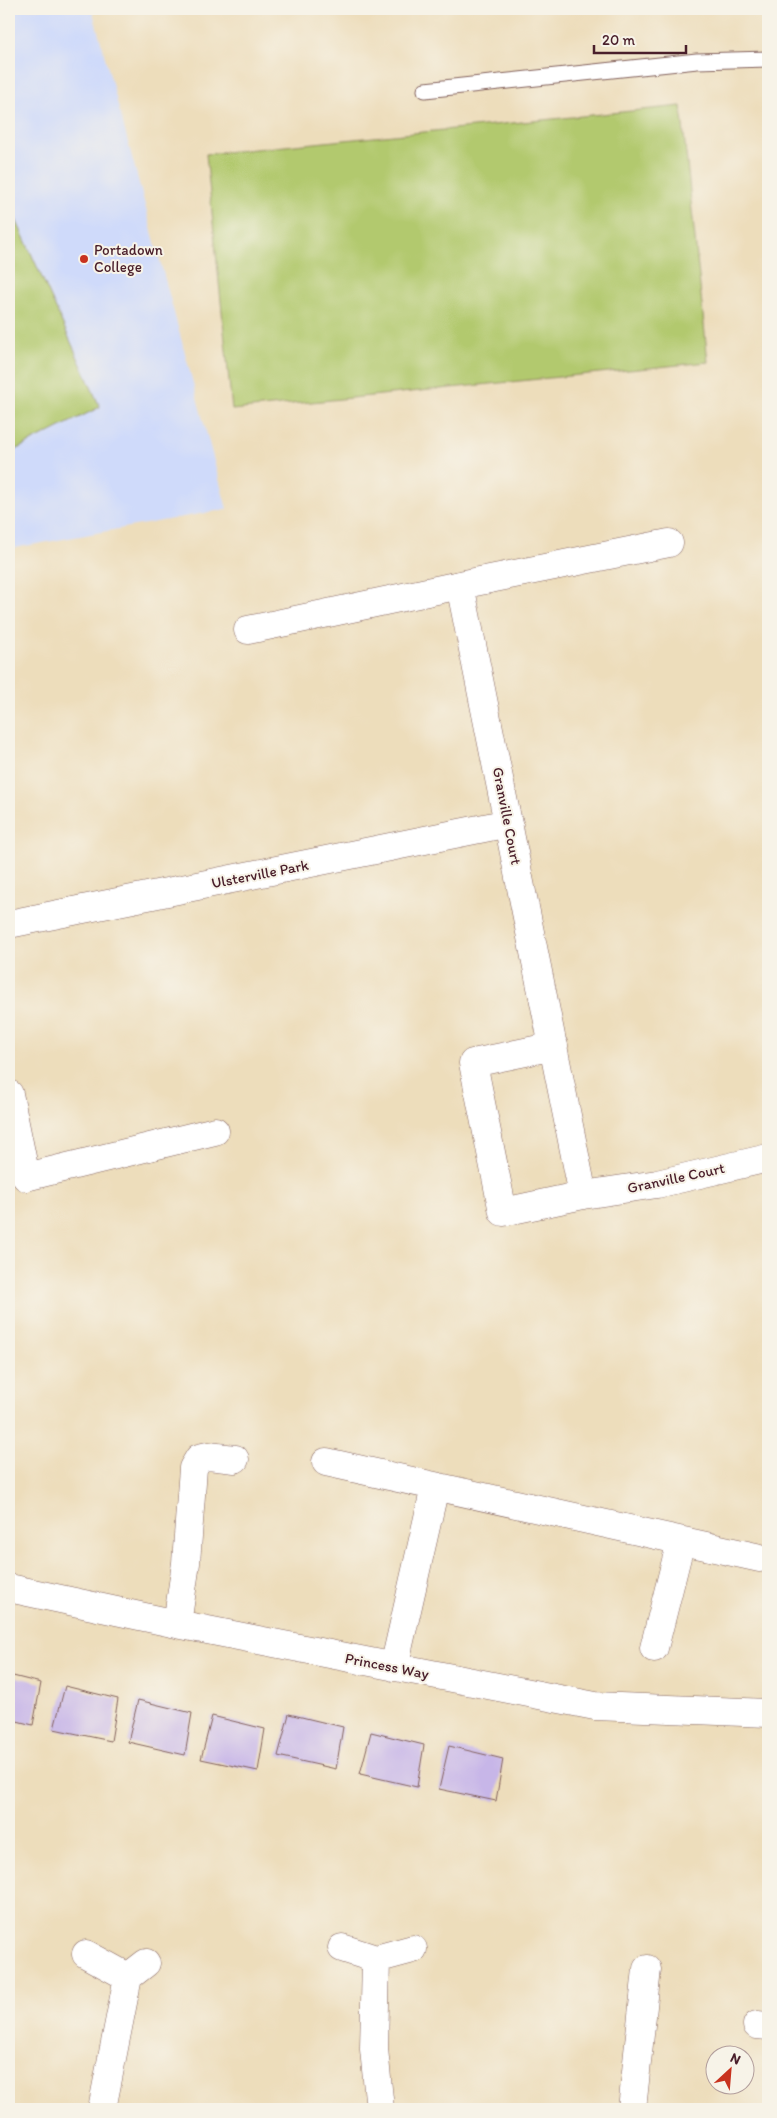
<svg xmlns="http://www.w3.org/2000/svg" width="777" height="2118" font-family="Itim,sans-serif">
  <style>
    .built { fill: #cfdafa }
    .green { fill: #b2c96e; stroke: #7e744c }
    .building { fill: #c7b6e8 }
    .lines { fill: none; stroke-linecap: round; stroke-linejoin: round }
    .lane-casing { stroke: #83625d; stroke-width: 17 }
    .street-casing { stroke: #83625d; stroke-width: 29 }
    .lane { stroke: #fff; stroke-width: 15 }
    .street { stroke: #fff; stroke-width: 28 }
    .poi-dot { fill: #c8321e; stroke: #f7f3e8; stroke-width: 2 }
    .labels { text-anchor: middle; stroke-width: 4; stroke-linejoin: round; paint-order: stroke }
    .poi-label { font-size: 15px; fill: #4a1f2b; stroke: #f7f3e8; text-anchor: start }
    .street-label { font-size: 15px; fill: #4a1f2b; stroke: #f7f3e8 }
  </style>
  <rect width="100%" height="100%" fill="#f7f3e8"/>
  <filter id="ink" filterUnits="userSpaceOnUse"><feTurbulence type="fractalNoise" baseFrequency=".02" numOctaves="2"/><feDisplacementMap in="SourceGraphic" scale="10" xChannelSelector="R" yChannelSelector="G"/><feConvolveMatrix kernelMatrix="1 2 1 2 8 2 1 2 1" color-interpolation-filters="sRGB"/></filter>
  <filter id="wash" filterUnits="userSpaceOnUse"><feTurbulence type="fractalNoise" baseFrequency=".0096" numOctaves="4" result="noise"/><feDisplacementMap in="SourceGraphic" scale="20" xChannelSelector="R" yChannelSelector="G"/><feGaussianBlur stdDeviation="1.12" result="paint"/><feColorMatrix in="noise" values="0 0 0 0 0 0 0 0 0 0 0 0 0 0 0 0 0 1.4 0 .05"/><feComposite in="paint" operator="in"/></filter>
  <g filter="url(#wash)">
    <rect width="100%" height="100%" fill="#edddbb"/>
    <path class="built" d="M9,9H92L227,509L9,549Z"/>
    <path class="green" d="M681,106L708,362L232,410L206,154Z
      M9,204L100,407L9,453Z"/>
    <g id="blocks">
      <path class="building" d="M9,1675L41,1683L33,1725L9,1719Z
        M65,1686L118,1699L111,1741L54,1729Z
        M138,1700L192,1713L185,1755L128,1742Z
        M289,1714L343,1727L336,1769L278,1756Z
        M212,1716L265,1729L258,1771L201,1759Z
        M371,1732L424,1745L417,1787L360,1774Z
        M449,1746L503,1759L496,1801L439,1789Z"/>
    </g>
  </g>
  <g filter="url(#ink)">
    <use href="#blocks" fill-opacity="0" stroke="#83625d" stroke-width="1"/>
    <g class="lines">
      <g class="lane-casing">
        <path id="lane" d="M425,90L697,61L768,59"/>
      </g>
      <g class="street-casing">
        <path id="street" d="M460,585L583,1195
          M248,630L460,585L669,543
          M9,924L509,823
          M554,1046L473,1063L503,1212L583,1195L657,1184L768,1158
          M9,1094L26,1177L215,1131
          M326,1462L760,1558
          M9,1588L177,1624L595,1706L768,1713
          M177,1624L186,1563L193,1468L199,1458L208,1456L235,1459
          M654,1648L681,1541
          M394,1667L435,1487
          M342,1948L376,1959L413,1949
          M86,1954L128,1977L146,1963
          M376,1959L374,2049L380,2109
          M757,2025L768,2026
          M102,2109L128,1977
          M632,2109L647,1969"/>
      </g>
      <use href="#lane" class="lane"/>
      <use href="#street" class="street"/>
    </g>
  </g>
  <circle class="poi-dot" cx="84" cy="259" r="5"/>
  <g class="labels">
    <g class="poi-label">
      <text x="94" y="255">Portadown<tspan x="94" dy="17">College</tspan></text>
    </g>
    <g class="street-label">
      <text transform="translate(507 816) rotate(79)" y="5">Granville Court</text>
      <text transform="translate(260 874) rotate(-11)" y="5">Ulsterville Park</text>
      <text transform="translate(676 1178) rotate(-12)" y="5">Granville Court</text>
      <text transform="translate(387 1666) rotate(11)" y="5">Princess Way</text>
    </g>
  </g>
  <rect width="777" height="2118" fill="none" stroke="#f7f3e8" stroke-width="30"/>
  <g transform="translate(730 2070) rotate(26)"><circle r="24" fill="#f7f3e8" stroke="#b29e9c"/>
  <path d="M0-4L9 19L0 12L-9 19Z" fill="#c8321e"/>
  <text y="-8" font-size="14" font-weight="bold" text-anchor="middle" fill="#4a1f2b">N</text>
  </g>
  <path d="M594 45v8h92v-8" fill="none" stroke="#4a1f2b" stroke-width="2.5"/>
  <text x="602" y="45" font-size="15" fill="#4a1f2b" stroke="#f7f3e8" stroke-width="4" paint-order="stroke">20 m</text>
</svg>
